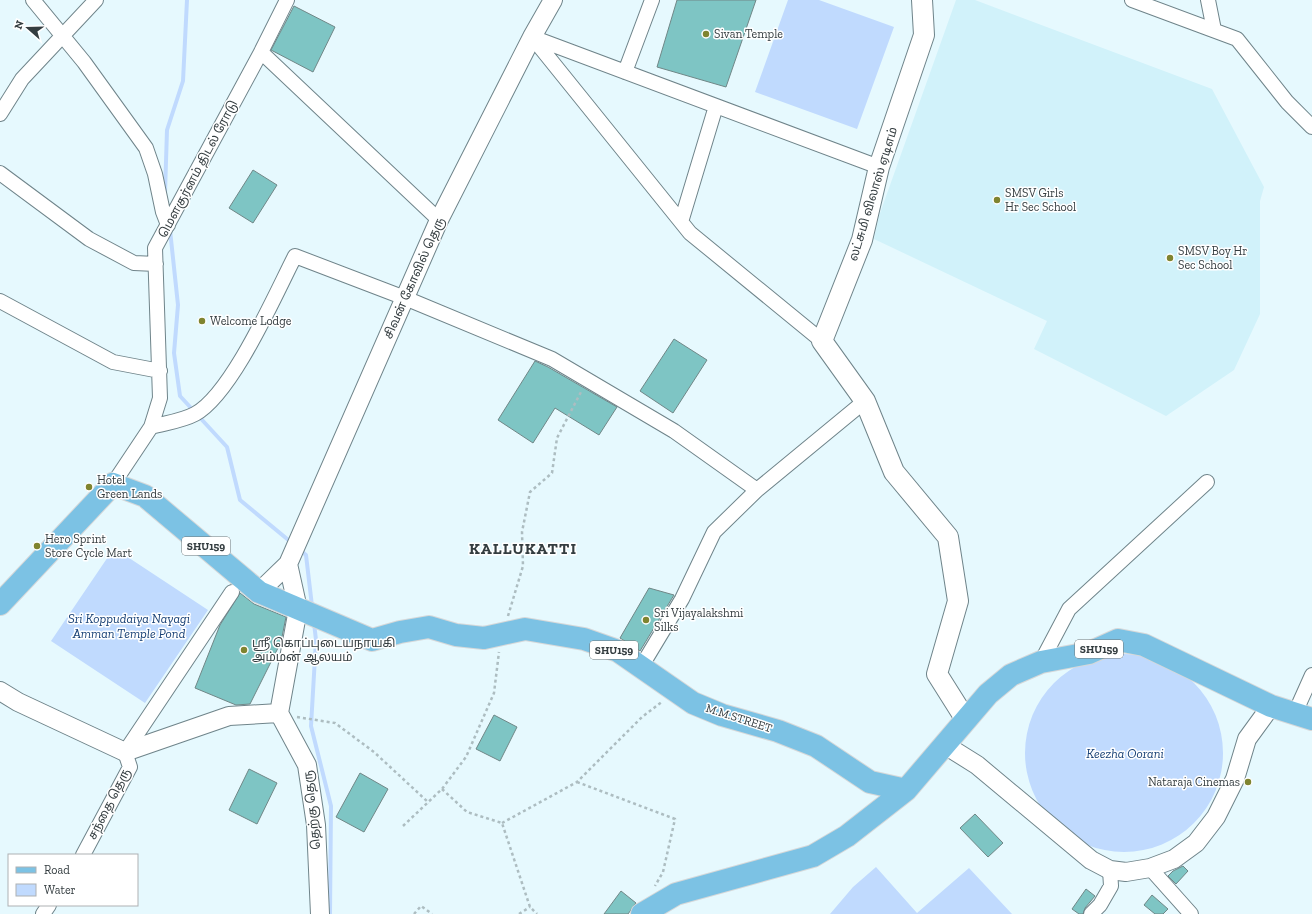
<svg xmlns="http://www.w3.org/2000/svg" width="1312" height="914" font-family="'Zilla Slab','Noto Sans Tamil',serif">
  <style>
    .built { fill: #d1f2fa }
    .water { fill: #c0dafe }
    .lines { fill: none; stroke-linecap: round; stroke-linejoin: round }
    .stream { stroke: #c0dafe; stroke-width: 4 }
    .building { fill: #7ec5c4; stroke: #708787 }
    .minor-casing { stroke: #6f848a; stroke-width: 16 }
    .tertiary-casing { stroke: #6f848a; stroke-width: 20 }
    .secondary-casing { stroke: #6f848a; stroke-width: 22 }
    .primary-casing { stroke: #d6d8d9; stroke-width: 24 }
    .path { stroke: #adbdc1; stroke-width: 2.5; stroke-dasharray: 3 3; stroke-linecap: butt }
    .minor { stroke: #fff; stroke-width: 14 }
    .tertiary { stroke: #fff; stroke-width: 18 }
    .secondary { stroke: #fff; stroke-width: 20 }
    .primary { stroke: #7cc2e4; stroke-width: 22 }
    .poi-dot { fill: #7f842f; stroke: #fff; stroke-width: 1.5 }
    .labels { text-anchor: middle; stroke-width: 3; stroke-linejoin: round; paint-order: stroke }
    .shield { fill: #fff; stroke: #717779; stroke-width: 1 }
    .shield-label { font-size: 11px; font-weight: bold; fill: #343d40 }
    .poi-label { font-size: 12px; fill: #343d40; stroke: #fff; text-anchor: start }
    .street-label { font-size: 12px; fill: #343d40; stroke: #fff }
    .water-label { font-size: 13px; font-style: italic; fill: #184176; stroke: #fff }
    .district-label { font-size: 16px; font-weight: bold; letter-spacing: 1px; fill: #343d40; stroke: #fff }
  </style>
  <rect width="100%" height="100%" fill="#e6f9fe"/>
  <path class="built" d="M956,0H975L1212,89L1264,187L1260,201V314L1234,370L1166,416L1034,349L1047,321L874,239L879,216Z"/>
  <path class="water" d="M788,0H819L894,27L857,129L755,92Z
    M114,548L208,610L145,703L51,641Z
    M1025 753a99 99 0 1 1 198 0a99 99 0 1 1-198 0Z
    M876,867L917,913L969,868L1012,914H830L853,887Z"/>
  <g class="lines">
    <path class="stream" d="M165,193L167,130L183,81L187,0
      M170,230L178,305L174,353L180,396L227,447L240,500L292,543
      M299,549L306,555L312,606
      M314,623L316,640L311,726L331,806L330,914"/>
  </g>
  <path class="building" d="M677,0H756L726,87L657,67Z
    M294,6L335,27L313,72L271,50Z
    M253,170L277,185L253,223L229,208Z
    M674,339L707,360L673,413L640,391Z
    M535,361L548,367L617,407L599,435L555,408L533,443L498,420Z
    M649,588L674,595L640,651L620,638Z
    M240,593L254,604L286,617L281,642L250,704L236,705L195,688L220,625Z
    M494,715L517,727L500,761L476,749Z
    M249,769L277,783L257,824L229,810Z
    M360,773L388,789L364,832L336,817Z
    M975,814L1003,843L988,857L960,828Z
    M1183,866L1188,871L1176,884L1168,876L1173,871Z
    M1086,889L1095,896L1085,908L1083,914H1079L1072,909Z
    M621,891L636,903L628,914H604Z
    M1152,895L1168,909L1163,914H1155L1144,905Z"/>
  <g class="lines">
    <g class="minor-casing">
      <path id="minor" d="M33,0L84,62L146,148L155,174L163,212L168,225
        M1132,0L1237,39L1287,102L1312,127
        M1208,0L1214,30
        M532,37L690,233L822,341
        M532,37L879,167
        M261,52L439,220
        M625,72L652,0
        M0,114L22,79L96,0
        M0,173L89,239L134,263L156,264
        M681,222L716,106
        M0,301L113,362L160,371
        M151,427C165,423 182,421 195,414C232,394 275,295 295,256L405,298L552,359L674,431L757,490
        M113,484L151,427L160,398L155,248L261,52L287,0
        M1041,662L1069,609L1207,482
        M641,667L682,599L714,532L757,490L865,401
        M1295,713L1312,675
        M83,855L130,767L125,752L232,592
        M1150,868L1191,914
        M43,914L49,905
        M1091,914L1100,905L1111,886L1110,870"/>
    </g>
    <g class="tertiary-casing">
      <path id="tertiary" d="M259,592L288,564L439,220L532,37L553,0
        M0,691L18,702L125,752L229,716L279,713L298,609L288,564
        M279,713L307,765L316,825L320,914
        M945,745L977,765L1091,860L1110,870L1126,872L1150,868L1174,859L1196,843L1216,817L1235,779L1247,739L1271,706"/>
    </g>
    <g class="secondary-casing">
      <path id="secondary" d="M922,0L924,35L879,167L862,240L822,341L865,401L894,472L948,537L958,601L937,674L966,720"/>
    </g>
    <g class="primary-casing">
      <path id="primary" d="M0,604L113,484L145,496L259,592L372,640L400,632L429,627L456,635L484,638L525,629L584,639L618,651L693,703L722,715L778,731L816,746L870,782L906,790
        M642,914L676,894L813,856L847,836L906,790L988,694L1011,675L1041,662L1089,653L1118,640L1144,645L1271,706L1312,719"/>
    </g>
    <path class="path" d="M508,616L523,566L522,532L530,492L552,473L557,438L582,390
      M297,717L335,723L374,752L429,803
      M577,782L675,819L663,872L655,886
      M442,789L467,812L502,823L530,907L537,914
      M502,823L577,782L642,717L663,701
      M403,826L442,789L466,757L494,693L499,652
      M414,914L421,906L432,914
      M519,914L530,907"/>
    <use href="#minor" class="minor"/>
    <use href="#tertiary" class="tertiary"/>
    <use href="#secondary" class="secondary"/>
    <use href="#primary" class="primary"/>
  </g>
  <g class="poi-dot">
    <circle cx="706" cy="34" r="4"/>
    <circle cx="997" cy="200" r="4"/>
    <circle cx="1170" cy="258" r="4"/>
    <circle cx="202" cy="321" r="4"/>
    <circle cx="89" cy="487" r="4"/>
    <circle cx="37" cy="546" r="4"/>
    <circle cx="646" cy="620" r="4"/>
    <circle cx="244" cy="650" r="4"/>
    <circle cx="1248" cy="782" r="4"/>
  </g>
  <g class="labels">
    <g class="shield">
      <rect x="182" y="537" width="48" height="18" rx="3"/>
      <rect x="1075" y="640" width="48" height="18" rx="3"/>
      <rect x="590" y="641" width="48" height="18" rx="3"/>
    </g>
    <g class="shield-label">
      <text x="206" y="550">SHU159</text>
      <text x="1099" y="653">SHU159</text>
      <text x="614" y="654">SHU159</text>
    </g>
    <g class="poi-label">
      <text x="714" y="38">Sivan Temple</text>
      <text x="1005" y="197">SMSV Girls<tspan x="1005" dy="14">Hr Sec School</tspan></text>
      <text x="1178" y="255">SMSV Boy Hr<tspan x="1178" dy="14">Sec School</tspan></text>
      <text x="210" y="325">Welcome Lodge</text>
      <text x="97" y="484">Hotel<tspan x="97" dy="14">Green Lands</tspan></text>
      <text x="45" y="543">Hero Sprint<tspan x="45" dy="14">Store Cycle Mart</tspan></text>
      <text x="654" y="617">Sri Vijayalakshmi<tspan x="654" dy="14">Silks</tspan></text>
      <text x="252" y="647">ஸ்ரீ கொப்புடையநாயகி<tspan x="252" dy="14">அம்மன் ஆலயம்</tspan></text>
      <text x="1240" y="786" text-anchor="end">Nataraja Cinemas</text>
    </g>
    <g class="street-label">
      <text transform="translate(198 169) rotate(-62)" y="4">மௌகுர்னம் திடல் ரோடு</text>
      <text transform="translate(873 194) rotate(-73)" y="4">லட்சுமி விலாஸ் ஏடிஎம்</text>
      <text transform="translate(414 278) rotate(-66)" y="4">சிவன் கோவில் தெரு</text>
      <text transform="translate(739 718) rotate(18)" y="4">M.M.STREET</text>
      <text transform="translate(109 804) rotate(-63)" y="4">சந்தை தெரு</text>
      <text transform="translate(312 810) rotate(-96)" y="4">தெற்கு தெரு</text>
    </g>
    <g class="water-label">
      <text x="129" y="623">Sri Koppudaiya Nayagi<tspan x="129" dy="15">Amman Temple Pond</tspan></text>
      <text x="1125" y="758">Keezha Oorani</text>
    </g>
    <g class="district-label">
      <text x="523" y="554">KALLUKATTI</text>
    </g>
  </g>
  <rect x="8" y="854" width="130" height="52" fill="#ffffff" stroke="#aeb1b3"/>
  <rect x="16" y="867" width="20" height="6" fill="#7cc2e4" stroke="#aeb1b3"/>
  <text x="44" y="874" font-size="12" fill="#343d40">Road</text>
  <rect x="16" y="884" width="20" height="12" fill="#c0dafe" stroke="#aeb1b3"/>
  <text x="44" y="894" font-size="12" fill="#343d40">Water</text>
  <g transform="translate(28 28) rotate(290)" stroke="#ffffff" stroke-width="3" paint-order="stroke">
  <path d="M0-3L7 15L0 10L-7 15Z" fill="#343d40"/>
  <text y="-6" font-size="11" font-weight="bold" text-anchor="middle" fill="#343d40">N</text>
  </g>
</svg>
